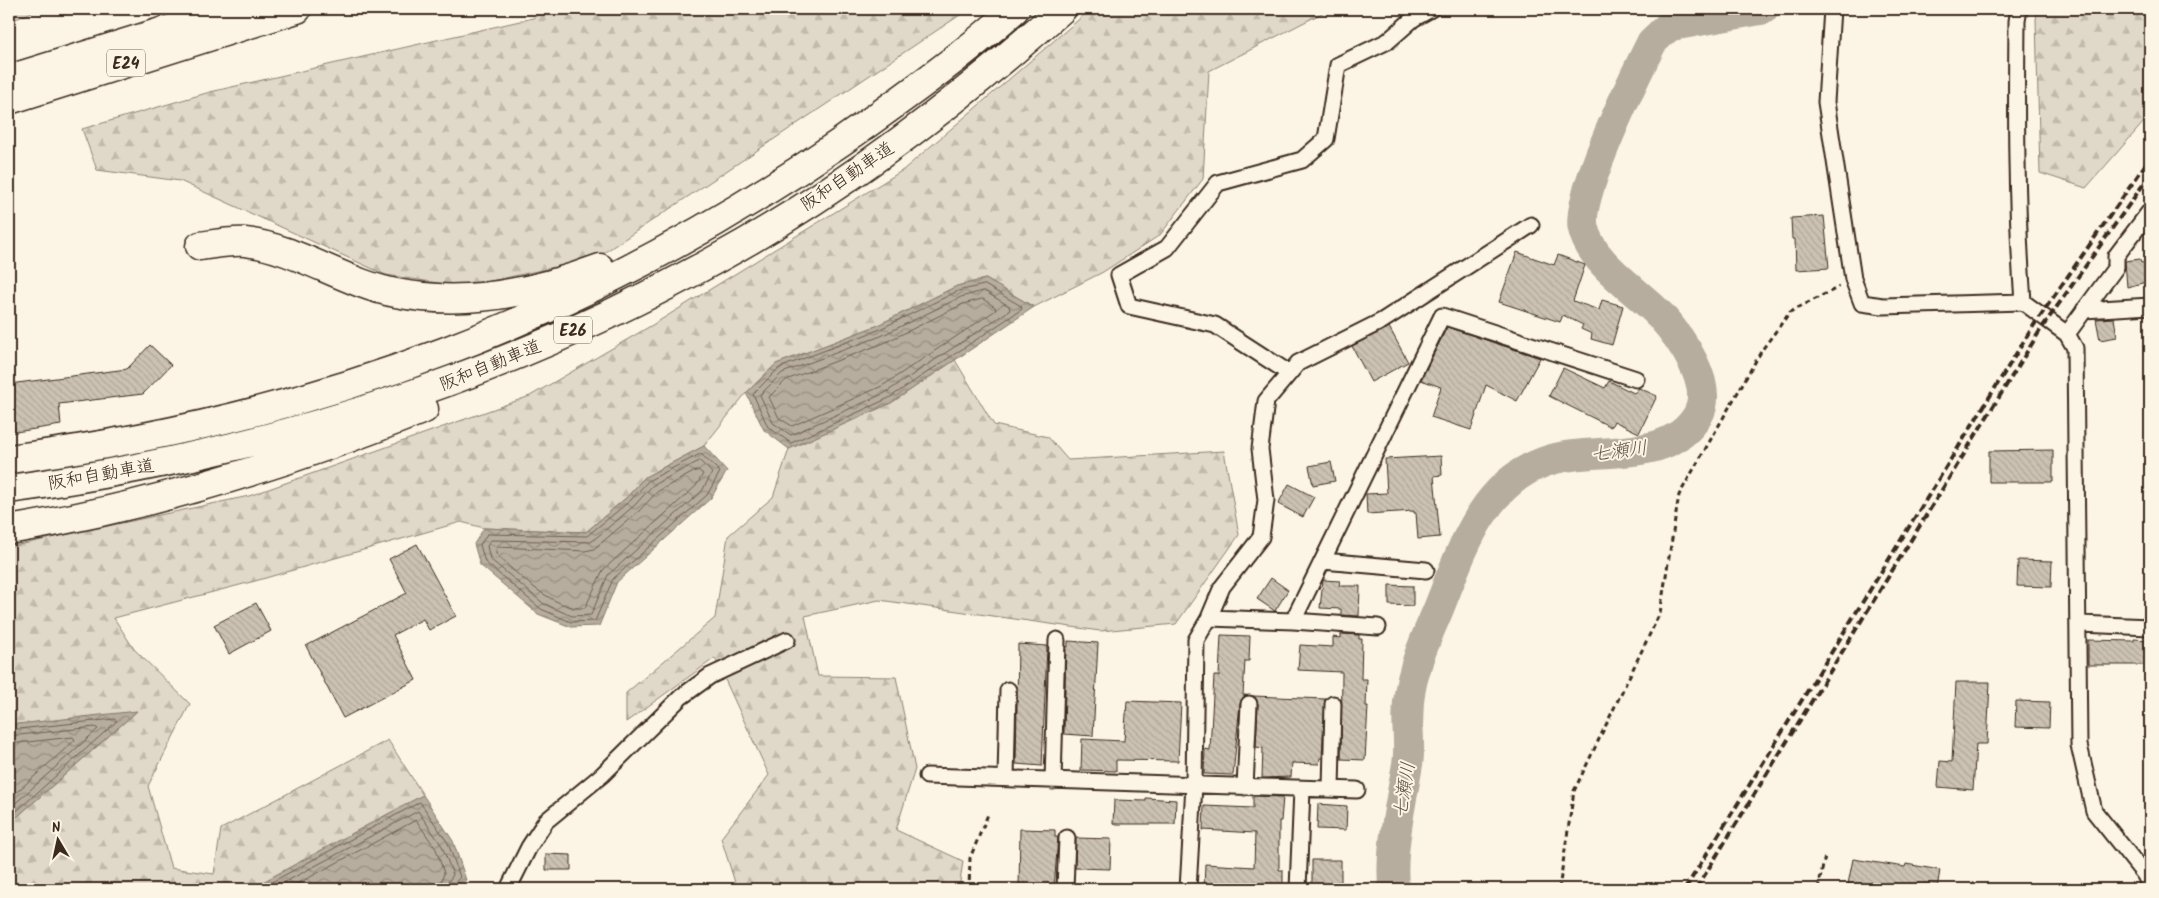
<svg xmlns="http://www.w3.org/2000/svg" width="2159" height="898" font-family="Kalam,'Klee One',sans-serif">
  <style>
    .forest { fill: url(#forest-firs); stroke: #8e8173 }
    .water { fill: url(#water-waves); stroke: #85796b }
    .lines { fill: none; stroke-linecap: round; stroke-linejoin: round }
    .shore { stroke: #6d5e51; stroke-width: 1 }
    .river { stroke: #b7ad9e; stroke-width: 31 }
    .building { fill: url(#building-back-hatch); stroke: #3b2a1e }
    .minor-casing { stroke: #3b2a1e; stroke-width: 19 }
    .motorway-casing { stroke: #3b2a1e; stroke-width: 31 }
    .path { stroke: #3b2a1e; stroke-width: 3; stroke-dasharray: 5 4; stroke-linecap: butt }
    .minor { stroke: #fcf5e5; stroke-width: 15 }
    .motorway { stroke: #fcf5e5; stroke-width: 28 }
    .rail { stroke: #3b2a1e; stroke-width: 4; stroke-dasharray: 8 4; stroke-linecap: butt }
    .labels { text-anchor: middle; stroke-width: 4; stroke-linejoin: round; paint-order: stroke }
    .shield { fill: #fcf5e5; stroke: #75675a; stroke-width: 1 }
    .shield-label { font-size: 16px; font-weight: bold; fill: #3b2a1e }
    .street-label { font-size: 18px; fill: #3b2a1e; stroke: #fcf5e5 }
    .water-label { font-size: 19px; font-style: italic; fill: #605144; stroke: #fcf5e5 }
  </style>
  <defs>
    <pattern id="forest-firs" width="22" height="20" patternUnits="userSpaceOnUse" patternTransform="scale(1.25)"><rect width="22" height="20" fill="#e0d8c8"/><path d="M5 1l3.5 6h-7zM16 11l3.5 6h-7z" fill="#c1baab"/></pattern>
    <pattern id="water-waves" width="16" height="10" patternUnits="userSpaceOnUse" patternTransform="scale(1.25)"><rect width="16" height="10" fill="#b7ad9e"/><path d="M0 5q4-4 8 0t8 0" fill="none" stroke="#968d80"/></pattern>
    <pattern id="building-back-hatch" width="6" height="6" patternUnits="userSpaceOnUse" patternTransform="scale(1.25)"><rect width="6" height="6" fill="#ccc2b3"/><path d="M-1 5l2 2M0 0l6 6M5-1l2 2" fill="none" stroke="#b0a79a"/></pattern>
  </defs>
  <rect width="100%" height="100%" fill="#fcf5e5"/>
  <filter id="ink" filterUnits="userSpaceOnUse"><feTurbulence type="fractalNoise" baseFrequency=".02" numOctaves="2"/><feDisplacementMap in="SourceGraphic" scale="10" xChannelSelector="R" yChannelSelector="G"/><feConvolveMatrix kernelMatrix="1 2 1 2 8 2 1 2 1" color-interpolation-filters="sRGB"/></filter>
  <g filter="url(#ink)">
    <path class="forest" d="M9,9H39L9,22Z
      M548,9H969L596,258L464,287L386,275L180,181L97,170L82,129L210,92L533,18Z
      M1091,9H1330L1209,71L1203,179L1160,235L1103,272L1034,307L985,279L957,286L876,326L776,364L746,393L704,446L645,477L627,497L586,532L484,528L461,522L255,581L114,618L134,649L190,704L148,786L171,868L214,874L221,829L388,740L423,795L250,889H9V824L136,712L9,725V547L249,496L530,396L654,324L903,170Z
      M2038,9H2150V115L2086,188L2040,173L2036,19Z
      M955,360L994,425L1048,437L1068,460L1224,451L1239,535L1176,624L1100,631L879,600L805,616L818,676L896,677L915,769L896,830L963,861L959,889H737L721,838L769,775L715,658L626,722V693L715,618L728,536L773,497L789,449L891,403Z"/>
    <path class="water" d="M986,279L1034,307L891,403L789,449L764,430L746,393L776,364L876,326L957,286Z
      M704,446L727,471L711,498L617,582L599,626L571,627L538,614L480,565L474,544L484,528L586,532L627,497L645,477Z
      M137,711L9,824V725Z
      M423,795L453,841L466,880L455,889H250Z"/>
    <g class="lines">
      <path class="shore" d="M985,285L1021,306L1022,309L889,398L791,443L768,427L753,394L779,368L878,330L958,291Z
        M984,291L1009,306L1010,310L885,393L791,435L773,423L760,395L782,373L881,336L961,297Z
        M983,299L995,307L996,310L882,386L792,426L779,418L769,397L786,380L884,343L963,304Z
        M701,454L720,472L707,495L613,579L595,621L571,622L541,609L485,562L480,545L487,534L587,536L631,500L648,481Z
        M700,461L712,473L702,491L608,575L591,615L572,616L544,604L490,559L487,546L491,540L591,542L635,505L652,486Z
        M698,470L703,474L696,486L603,570L585,608C555,611 517,574 496,554V549L498,547L585,551L594,549L639,511L657,492Z
        M9,730L114,719L117,721L9,818
        M9,736L95,727L98,729L9,809
        M9,744L73,737L75,740L9,799
        M259,889L420,802L448,843L460,877L453,885L452,889
        M272,889L418,811L442,846L453,875L447,883L446,889
        M288,889L416,820L436,849L444,873L439,889"/>
      <path class="river" d="M1394,889C1389,852 1402,799 1408,761C1410,745 1407,729 1408,713C1408,699 1411,683 1415,670C1420,650 1430,629 1438,610C1461,553 1481,485 1544,462C1591,444 1668,467 1698,415C1715,385 1680,337 1660,315C1638,291 1590,263 1583,227C1577,193 1635,76 1652,42L1669,26L1763,9"/>
    </g>
    <path class="building" d="M1824,216L1829,268L1796,270L1795,239H1792L1791,218Z
      M1517,252L1554,265L1558,255L1585,265L1573,301L1599,310L1602,300L1623,306L1612,345L1591,339L1592,334L1581,329L1583,325L1563,315L1560,322L1499,302Z
      M2140,259L2141,263L2150,262V281L2127,287L2125,261Z
      M2114,318L2117,337L2100,340L2096,319Z
      M1389,327L1408,362L1371,382L1352,346Z
      M1447,327L1540,358L1517,401L1486,385L1471,430L1431,417L1441,387L1421,380Z
      M150,345L171,365L143,394L59,404L61,425L9,433V384L127,369Z
      M1563,368L1605,388L1609,381L1634,393L1639,388L1657,396L1639,433L1614,421L1611,427L1549,396Z
      M2053,450V482H1989V451Z
      M1441,456L1442,475L1434,476L1440,537L1418,539L1416,513H1414V511L1367,514L1366,494L1387,493L1385,459Z
      M1331,462L1335,481L1313,485L1309,466Z
      M1289,484L1314,497L1303,517L1278,504Z
      M417,544L456,616L429,630L423,619L393,635L416,680L343,718L306,646L407,593L389,559Z
      M2018,560L2052,561L2051,587L2017,586Z
      M1271,578L1288,590L1275,611L1257,599Z
      M1323,580L1340,581L1339,586H1360L1359,616L1341,615V609L1320,608Z
      M1389,585L1413,586V606L1389,605Z
      M256,603L271,631L229,654L214,625Z
      M1341,634L1359,635V639H1362L1361,679H1367L1366,706H1368L1365,760L1341,759L1342,672L1298,670L1300,645L1333,647V637L1341,638Z
      M1221,635L1250,636L1249,661H1245L1243,695H1246L1240,704L1233,775L1204,774L1205,749L1210,750L1214,676H1219Z
      M2134,639L2150,640V665H2088V640L2134,641Z
      M1068,641L1098,643L1093,736L1064,734L1066,646L1068,647Z
      M1018,644L1047,646L1042,766L1016,764Z
      M1956,682H1990L1987,744H1976L1973,790L1938,787L1940,761L1952,762Z
      M1253,696L1325,699L1322,758H1320L1319,764L1292,763L1291,777L1262,778L1263,748L1256,747L1258,704Z
      M1127,701L1181,703L1178,761L1116,760V771L1081,770L1082,739L1124,741Z
      M2016,701L2050,702L2049,728L2015,727Z
      M1253,796L1283,797L1281,821H1279V870H1283V889L1204,888L1205,864L1254,867L1255,833L1203,830L1204,806L1253,808Z
      M1146,798L1176,800L1175,824H1113L1114,800L1146,801Z
      M1318,804L1347,806L1346,830L1317,829Z
      M1020,829L1055,830V837H1058L1054,889H1019Z
      M1076,838L1111,839L1110,869L1075,868Z
      M546,854L571,855V870H546Z
      M1853,859L1905,867L1906,864L1940,870L1937,889H1878L1848,884Z
      M1312,860H1341V889H1312Z"/>
    <g class="lines">
      <g class="minor-casing">
        <path id="minor" d="M1832,9L1826,102L1853,279L1862,303L1883,306L2023,302L2067,334L2075,348L2079,745L2094,811L2145,875L2150,887
          M2019,9L2017,21C2016,114 2016,208 2023,302
          M2084,310L2150,306
          M2067,334L2116,267V256L2150,211
          M1289,373L1215,325L1129,306L1119,275L1167,248L1218,183L1302,160L1326,139L1338,65L1388,41L1413,19L1431,9
          M1323,561L1426,570
          M1209,618L1293,621L1442,316L1636,379
          M1293,621L1378,627
          M2080,624L2150,627
          M927,776L1357,790
          M1006,779L1008,690
          M1053,781L1057,640
          M1245,787L1249,704
          M1331,789L1333,704
          M508,889L529,847L546,821L602,775L681,697L710,676L787,640
          M1065,889L1067,838
          M1188,889L1194,785L1196,640L1209,618L1222,587L1261,537L1266,500L1260,449L1266,401L1298,363L1382,321L1531,225
          M1298,889L1302,789"/>
      </g>
      <g class="motorway-casing">
        <path id="motorway" d="M9,79L235,9
          M9,100L297,9
          M200,246C215,244 230,241 245,242C295,247 346,284 396,293C464,307 536,292 600,268
          M9,459C317,419 585,318 841,142C901,100 961,57 1015,9
          M9,489C257,455 494,382 713,261C839,192 955,104 1062,9
          M9,530C152,506 289,464 424,409"/>
      </g>
      <path class="path" d="M969,889L970,858L989,812
        M1559,889L1574,791L1660,613L1679,495L1762,350L1790,312L1839,287
        M1818,889L1825,856"/>
      <use href="#minor" class="minor"/>
      <use href="#motorway" class="motorway"/>
      <path class="rail" d="M1685,889L2034,325L2150,158
        M1696,889L2041,329L2150,175"/>
    </g>
  </g>
  <g class="labels">
    <g class="shield">
      <rect x="107" y="49.5" width="38" height="27" rx="4"/>
      <rect x="554" y="316.5" width="38" height="27" rx="4"/>
    </g>
    <g class="shield-label">
      <text x="126" y="69">E24</text>
      <text x="573" y="336">E26</text>
    </g>
    <g class="street-label">
      <text transform="translate(847 176) rotate(-34)" y="6">阪和自動車道</text>
      <text transform="translate(490 365) rotate(-22)" y="6">阪和自動車道</text>
      <text transform="translate(101 474) rotate(-10)" y="6">阪和自動車道</text>
    </g>
    <g class="water-label">
      <text transform="translate(1619 450) rotate(-7)" y="7">七瀬川</text>
      <text transform="translate(1403 790) rotate(-81)" y="7">七瀬川</text>
    </g>
  </g>
  <rect width="2159" height="898" fill="none" stroke="#fcf5e5" stroke-width="30"/>
  <rect x="15" y="15" width="2129" height="868" fill="none" stroke="#3b2a1e" stroke-width="2" filter="url(#ink)"/>
  <g transform="translate(58 840) rotate(351)" stroke="#fcf5e5" stroke-width="4" paint-order="stroke">
  <path d="M0-4L9 19L0 12L-9 19Z" fill="#3b2a1e"/>
  <text y="-8" font-size="14" font-weight="bold" text-anchor="middle" fill="#3b2a1e">N</text>
  </g>
</svg>
